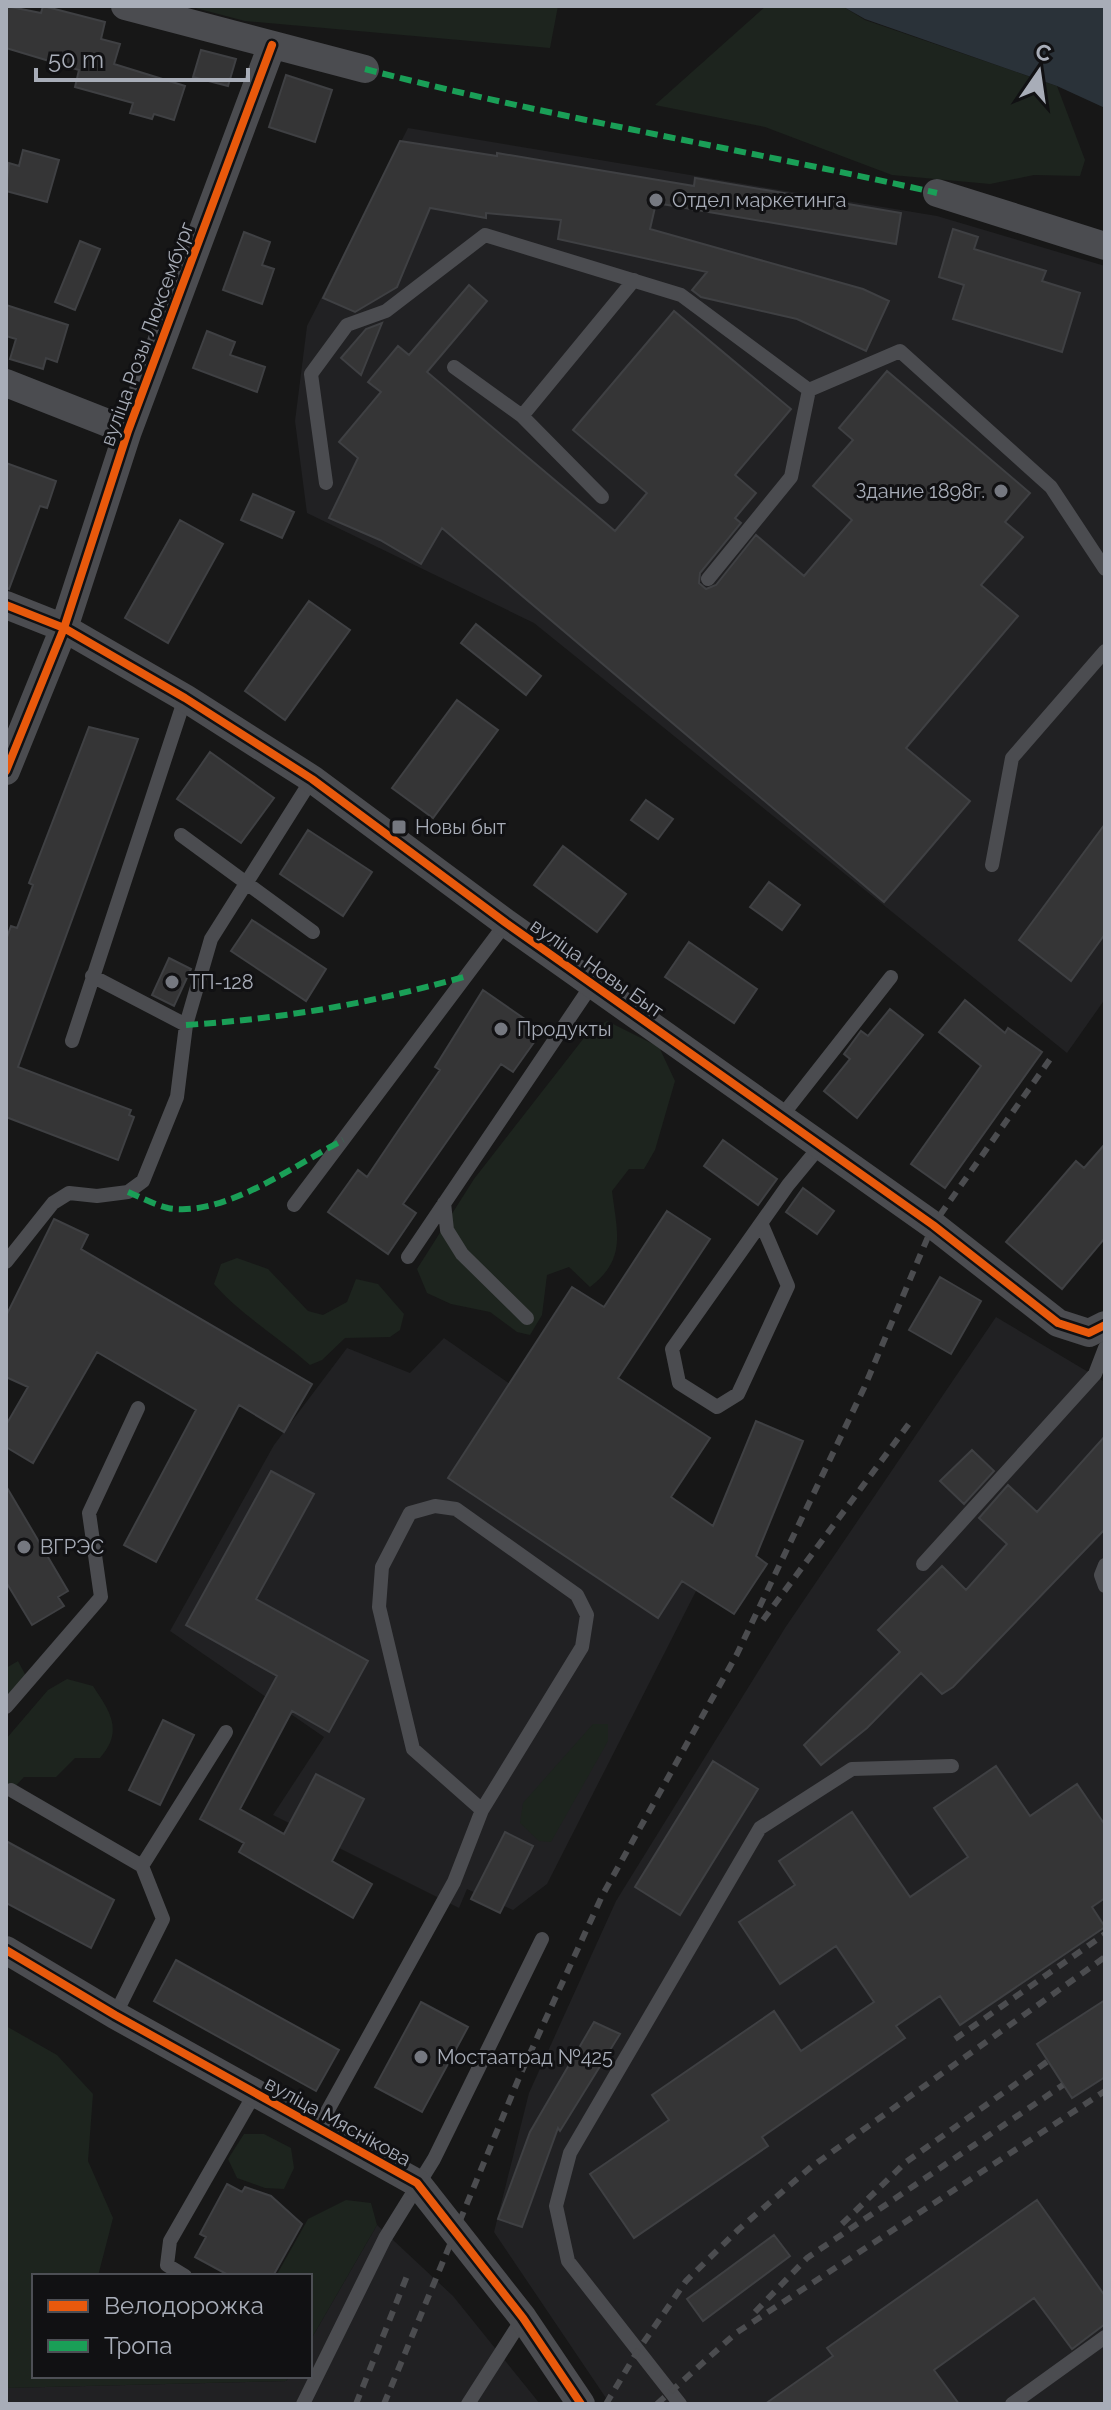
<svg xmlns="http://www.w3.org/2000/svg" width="1111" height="2410" font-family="Raleway,sans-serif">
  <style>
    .built { fill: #212123 }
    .green { fill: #1d241e }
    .water { fill: #2a3239 }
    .building { fill: #353536; stroke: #3f4043; stroke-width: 2 }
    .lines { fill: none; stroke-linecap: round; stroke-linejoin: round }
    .service { stroke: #4b4c50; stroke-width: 14 }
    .minor { stroke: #4b4c50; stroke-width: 28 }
    .rail { stroke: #4b4c4f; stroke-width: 6; stroke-dasharray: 10 8; stroke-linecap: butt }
    .quiet { stroke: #1a9f57; stroke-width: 6; stroke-dasharray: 12 6; stroke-linecap: butt }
    .cycleway-casing { stroke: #111113; stroke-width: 13 }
    .cycleway { stroke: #e8590c; stroke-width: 8 }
    .poi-dot { fill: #757880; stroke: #111113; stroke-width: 3 }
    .labels { text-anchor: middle; stroke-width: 6; stroke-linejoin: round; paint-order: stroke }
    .poi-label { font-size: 20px; fill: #a8adb8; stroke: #111113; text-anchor: start }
    .street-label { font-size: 20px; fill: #a8adb8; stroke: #111113 }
  </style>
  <rect width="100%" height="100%" fill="#171717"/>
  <path class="built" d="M408,128L937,216L1105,266V999L1067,1053L534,623L307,513L295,421L307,326Z
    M996,1317L1105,1382V2404H610L494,2232L529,2093L616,1901L785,1628Z
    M444,1338L725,1534L547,1884L513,1910L467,1889L459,1908L273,1815L324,1737L170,1631L274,1445L347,1348L410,1373Z
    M377,2225L453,2296L540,2404H6V2388L286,2381L290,2376H310V2341Z"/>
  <path class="green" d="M188,6H558L550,48L245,21Z
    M766,6H842L865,20L1057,86L1085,160L1080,176L1034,175L990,184L892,175L765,127L655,105Z
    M607,1021L659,1047L675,1081L655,1150L644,1169H629L612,1191C617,1232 627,1259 590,1287L569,1267L547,1275L542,1315L530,1335L517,1332L490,1312L451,1304L427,1293L417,1269L474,1179L587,1034Z
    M237,1258L268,1269L308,1311L323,1315L347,1302L356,1279L378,1284L404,1314L400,1330L390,1337L345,1338L322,1360L310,1365C279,1337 242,1316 214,1284L221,1264Z
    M18,1661L27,1678L6,1700V1668Z
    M67,1679L93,1686C110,1712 124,1730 100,1758H75L56,1777H24L6,1796V1739L48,1690Z
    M593,1724H608V1741L551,1842L539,1841L520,1823L523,1803Z
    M6,2026L57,2055L93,2094L88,2161L113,2218L98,2276H34V2376H290L286,2381L6,2388Z
    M244,2134H264L291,2148L294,2168L284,2189L265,2188L237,2178L228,2159Z
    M346,2200L371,2203L377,2225L310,2341V2276H276L308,2219Z"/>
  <path class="water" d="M842,6H1105V108L1057,86L865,19Z"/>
  <path class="building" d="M6,6L41,13L43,6L105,22L101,39L120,44L114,64L185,86L174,120L154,114L152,119L130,113L133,103L75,87L79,70L6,48Z
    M201,50L236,59L228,86L193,77Z
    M286,75L332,90L315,142L269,127Z
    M400,141L497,156V153L694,186L695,178L901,213L896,244L656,203L650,229L863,289L889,301L866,351L797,319L701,297L692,290L707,272L558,239L561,220L486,213V218L430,208L397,287L355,312L323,298Z
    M23,150L59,160L47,202L6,191L9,163L19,166Z
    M953,229L978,237L974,249L1046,271L1042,281L1080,293L1062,352L953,319L964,285L939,277Z
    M244,232L270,242L262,265L274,269L262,304L223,290Z
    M80,241L100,249L75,310L55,302Z
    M469,285L487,301L427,372L615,531L647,493L573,430L674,311L791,409L735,475L756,493L735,518L741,523L700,573L699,583L706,589L716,585L756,535L804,576L852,520L813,486L853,440L839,428L887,371L1030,493L1005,522L1023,537L981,585L1018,616L906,748L970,801L884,902L442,528L421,564L380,540L329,518L358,458L339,442L381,392L368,382L398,346L409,355Z
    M6,305L68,325L57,362L46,358L43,369L10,359L16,339L6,336Z
    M382,323L361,375L341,358L366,329Z
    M207,331L235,342L230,355L265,367L257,392L193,368Z
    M6,463L56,481L47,508L40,506L9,589L6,588Z
    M253,494L294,512L282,538L241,520Z
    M180,520L223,544L168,643L125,618Z
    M309,601L350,630L285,720L245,691Z
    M476,624L541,676L526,695L461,643Z
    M457,700L498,730L433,818L392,788Z
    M89,727L138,739L18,1067L131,1110L129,1115L134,1117L118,1160L6,1117V940L11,926L17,928L33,885L29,883Z
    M210,752L274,798L241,843L177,799Z
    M646,800L673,819L658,839L631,820Z
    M1105,824V934L1071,981L1019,940Z
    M308,830L372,872L343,916L280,874Z
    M563,846L626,894L597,932L534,885Z
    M769,882L800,905L782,930L750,907Z
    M252,920L326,969L306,1001L231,951Z
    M689,942L757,989L734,1023L665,977Z
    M169,958L191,969L174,1006L152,995Z
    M483,990L542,1031L513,1072L501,1064L403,1204L416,1213L388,1254L328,1212L358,1170L367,1177L398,1131L440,1070L435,1067Z
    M965,1000L1005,1033L1008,1028L1042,1052L945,1188L911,1164L981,1066L939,1032Z
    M890,1009L923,1035L857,1118L824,1091L850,1059L844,1054L861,1031L868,1036Z
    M723,1140L777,1179L758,1205L704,1166Z
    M1105,1144V1238L1062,1289L1006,1242L1076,1161L1084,1168Z
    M803,1188L834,1211L817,1234L786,1212Z
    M667,1211L710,1239L618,1378L710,1438L671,1497L713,1526L756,1421L803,1441L756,1556L767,1564L734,1614L682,1581L658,1618L448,1478L572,1287L604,1307Z
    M54,1219L88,1235L81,1249L312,1384L284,1432L239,1405L156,1562L124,1545L196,1410L97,1352L33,1463L6,1447V1425L28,1387L6,1377V1316Z
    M940,1277L981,1301L951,1354L909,1330Z
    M1105,1436V1529L953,1687L942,1694L921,1673L867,1728L821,1765L804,1745L900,1652L878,1630L942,1566L966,1590L1007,1544L979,1518L1008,1485L1037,1512Z
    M972,1450L994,1471L964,1504L940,1481Z
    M271,1471L314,1494L256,1599L368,1661L329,1732L292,1711L240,1809L284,1834L316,1774L364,1799L332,1861L372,1884L353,1918L239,1852L244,1843L200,1819L277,1676L186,1625Z
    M6,1486L68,1591L58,1597L64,1606L32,1625L6,1582Z
    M163,1720L194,1735L160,1805L129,1790Z
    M713,1761L758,1789L680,1915L635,1887Z
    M996,1766L1030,1816L1077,1784L1105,1825V1898L1092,1907L1105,1927L960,2025L940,1996L896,2026L905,2038L762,2137L768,2146L634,2238L590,2174L669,2120L652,2095L774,2011L801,2051L874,2002L836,1946L780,1984L739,1922L795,1885L779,1861L852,1812L910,1897L968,1857L934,1808Z
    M505,1832L533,1846L500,1913L471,1899Z
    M6,1841L114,1900L91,1948L6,1903Z
    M176,1960L339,2050L316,2091L154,2001Z
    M1105,2000V2077L1072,2098L1037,2044Z
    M421,2002L468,2027L422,2112L375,2087Z
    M594,2022L620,2034L560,2131L558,2128L522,2227L498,2219L530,2132Z
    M227,2184L242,2192L245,2187L271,2196L302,2224L273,2276H230L195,2257L206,2237L200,2234Z
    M1037,2200L1105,2296V2324L1072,2349L1034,2298L934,2370L959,2404H765L833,2356L827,2348Z
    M774,2235L790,2256L703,2321L687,2299Z"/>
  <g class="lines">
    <path class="service" d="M454,367L522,416L602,497
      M522,416L634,280
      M326,483L311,374L347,325L386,311L485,235L681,295L809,390L900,351L1051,487L1105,569
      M708,579L791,477L809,390
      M181,835L313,932
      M992,865L1012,758L1105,651
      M186,1025L211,939L312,779
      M72,1041L185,698
      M781,1117L891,977
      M444,1203L447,1230L462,1254L527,1318
      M294,1205L506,923
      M762,1225L788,1286L738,1394L717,1407L679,1383L672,1349L788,1185L821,1145
      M408,1257L593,983
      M6,1262L53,1203L69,1193L97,1196L128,1192L143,1181L177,1097L186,1025L92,976
      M923,1564L1095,1374L1105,1348
      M1105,1565L1101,1575L1105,1586
      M6,1707L101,1597L89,1513L138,1408
      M11,1790L142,1866L163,1919L115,2015
      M142,1866L226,1732
      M318,2128L454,1882L482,1810L582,1647L587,1615L577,1595L456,1509L435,1506L410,1513L382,1567L379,1607L413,1749L482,1810
      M185,2276L167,2265L170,2241L255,2093
      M303,2404L385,2238L434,2159L542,1939
      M468,2404L523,2318
      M680,2404L568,2261L556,2206L570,2153L760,1828L852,1769L952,1766
      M1012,2404L1105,2337"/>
    <path class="minor" d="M125,6L365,69
      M937,193L1105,246
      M6,383L128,431
      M6,605L64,628L185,698L312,779L506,923L933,1225L1058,1323L1089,1333L1105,1325
      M6,771L64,628L128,431L272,45
      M6,1950L115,2015L417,2183L523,2318L581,2404"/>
    <path class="rail" d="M763,1620L911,1421
      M955,2039L1105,1934
      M842,2224L906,2162L1048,2061
      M755,2312L807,2258L1063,2085
      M356,2404L407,2276
      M384,2404L521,2073L602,1896L737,1654L864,1388L933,1225L1053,1055
      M606,2404L637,2352L686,2281L738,2230L811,2167L1105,1957
      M657,2404L736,2333L1105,2091"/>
    <path class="quiet" d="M365,69C553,118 747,150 937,193
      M186,1025C288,1018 368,1004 467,976
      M128,1192C140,1197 155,1205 168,1208C223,1218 295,1165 343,1140"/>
    <g class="cycleway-casing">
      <path id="cycleway" d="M6,605L64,628L185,698L312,779L506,923L933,1225L1058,1323L1089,1333L1105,1325
        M6,771L64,628L128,431L272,45
        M6,1950L115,2015L417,2183L523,2318L581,2404"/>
    </g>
    <use href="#cycleway" class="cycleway"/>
  </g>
  <g class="poi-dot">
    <circle cx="656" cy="200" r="8"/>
    <circle cx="1001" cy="491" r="8"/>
    <rect x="391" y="819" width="16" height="16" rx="4"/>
    <circle cx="172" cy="982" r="8"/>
    <circle cx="501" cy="1029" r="8"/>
    <circle cx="24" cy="1547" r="8"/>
    <circle cx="421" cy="2057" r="8"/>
  </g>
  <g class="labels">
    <g class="poi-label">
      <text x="672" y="207">Отдел маркетинга</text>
      <text x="985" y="498" text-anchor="end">Здание 1898г.</text>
      <text x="415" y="834">Новы быт</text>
      <text x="188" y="989">ТП-128</text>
      <text x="517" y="1036">Продукты</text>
      <text x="40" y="1554">ВГРЭС</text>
      <text x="437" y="2064">Мостаатрад №425</text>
    </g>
    <g class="street-label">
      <text transform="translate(147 334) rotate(-70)" y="7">вуліца Розы Люксембург</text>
      <text transform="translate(597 968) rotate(35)" y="7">вуліца Новы Быт</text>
      <text transform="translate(338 2121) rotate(29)" y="7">вуліца Мяснікова</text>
    </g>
  </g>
  <rect width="1111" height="2410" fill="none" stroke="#a8adb8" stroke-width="16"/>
  <rect x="32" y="2274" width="280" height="104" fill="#111113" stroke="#4d4f55" stroke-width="2"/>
  <rect x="48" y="2300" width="40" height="12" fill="#e8590c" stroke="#4d4f55" stroke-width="2"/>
  <text x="104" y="2314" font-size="24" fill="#a8adb8">Велодорожка</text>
  <rect x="48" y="2340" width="40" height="12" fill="#1a9f57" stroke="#4d4f55" stroke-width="2"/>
  <text x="104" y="2354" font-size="24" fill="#a8adb8">Тропа</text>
  <g transform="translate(1039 72) rotate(13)" stroke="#111113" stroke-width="6" paint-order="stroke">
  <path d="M0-6L14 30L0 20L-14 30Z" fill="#a8adb8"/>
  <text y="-12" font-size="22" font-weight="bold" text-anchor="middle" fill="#a8adb8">С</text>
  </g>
  <path d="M36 68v12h212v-12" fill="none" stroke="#a8adb8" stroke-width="4"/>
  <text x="48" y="68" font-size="24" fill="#a8adb8" stroke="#111113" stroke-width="6" paint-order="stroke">50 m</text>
</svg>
